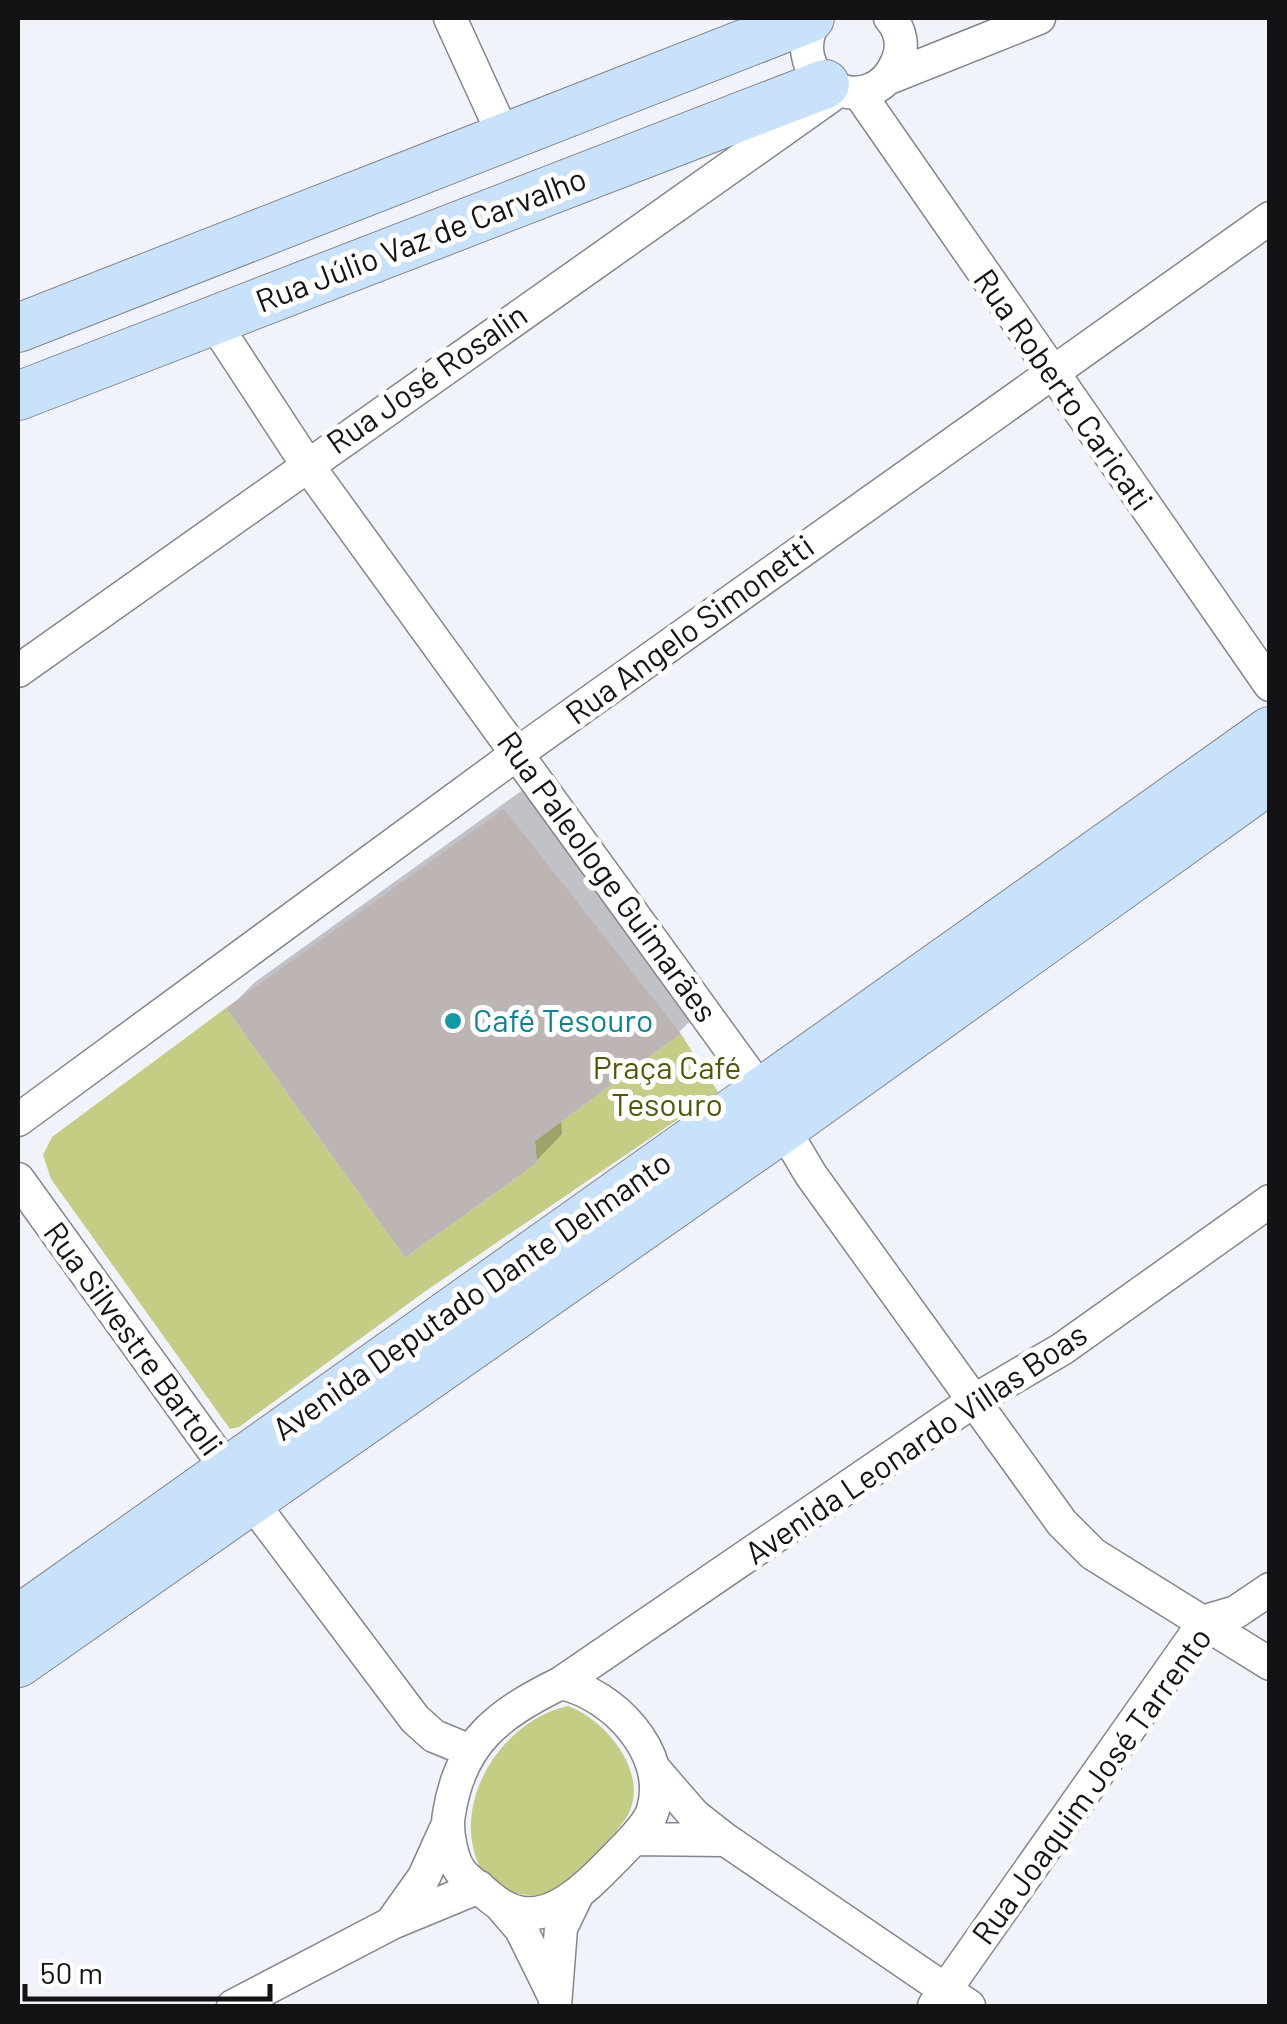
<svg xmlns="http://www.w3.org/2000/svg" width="1287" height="2024" font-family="Barlow,sans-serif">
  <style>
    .green { fill: #c5cc84 }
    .shadow { fill: #0003 }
    .building { fill: #bdb5b4 }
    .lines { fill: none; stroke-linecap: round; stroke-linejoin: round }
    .street-casing { stroke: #84868c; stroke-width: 35 }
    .secondary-casing { stroke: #84868c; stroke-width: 50 }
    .street { stroke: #fff; stroke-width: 32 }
    .secondary { stroke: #c7e2fa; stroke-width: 48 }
    .culture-dot { fill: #0f9aa8; stroke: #fff; stroke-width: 4 }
    .labels { text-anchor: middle; stroke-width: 10; stroke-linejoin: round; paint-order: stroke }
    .street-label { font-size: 32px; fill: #131315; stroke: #fff }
    .culture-label { font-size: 32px; fill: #0d838f; stroke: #fff; text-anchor: start }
    .park-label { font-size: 32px; fill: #535807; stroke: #fff }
  </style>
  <rect width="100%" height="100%" fill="#f1f3fa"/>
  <path class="green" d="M226,1008L405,1258L537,1163L535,1141L681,1034L718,1092L427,1290L239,1427L230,1429L51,1179L43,1155L52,1137Z
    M568,1706C606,1720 650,1773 628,1815C619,1831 574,1878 559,1888C533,1904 492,1892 479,1865C450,1801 503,1720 568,1706Z"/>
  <path class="shadow" d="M531,784L705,1006L679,1032L561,1119L562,1134L536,1161L229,1008L255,982Z"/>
  <path class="building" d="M504,809L681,1034L535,1141L537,1163L405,1258L226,1008Z"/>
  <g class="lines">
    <g class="street-casing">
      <path id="street" d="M450,18L503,134
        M816,18C778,81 871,125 897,62C904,47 901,30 890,18
        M889,78L1039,18
        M859,93L1270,685
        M213,321L306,463L761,1091L811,1175L1062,1523L1093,1554L1270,1664
        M18,671L831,96
        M18,1120L518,753L1270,218
        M18,1179L227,1469L415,1719L434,1736L468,1750
        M561,1683L975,1400L1062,1349L1270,1201
        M561,1683C612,1694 670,1752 653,1810C648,1827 628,1844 616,1857C581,1893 538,1938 490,1897C481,1889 468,1881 461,1872C451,1859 446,1829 449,1814C460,1742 498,1714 561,1683Z
        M655,1770L694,1815L726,1840L969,2006
        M633,1839L726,1840
        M502,1907L521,1929L553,1994
        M392,1922L424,1877L447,1826
        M233,2006L392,1923L479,1887
        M555,2006L561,1928L577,1895
        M934,2006L1205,1621L1236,1612L1270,1589"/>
    </g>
    <g class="secondary-casing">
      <path id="secondary" d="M18,328L810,18
        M18,396L825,84
        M18,1620L1270,731
        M18,1663L784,1127L1270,779"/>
    </g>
    <use href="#street" class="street"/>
    <use href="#secondary" class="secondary"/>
  </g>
  <circle class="culture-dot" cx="453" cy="1021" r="10"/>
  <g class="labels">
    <g class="street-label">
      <text transform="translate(421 240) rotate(-21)" y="11">Rua Júlio Vaz de Carvalho</text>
      <text transform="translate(427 379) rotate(-35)" y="11">Rua José Rosalin</text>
      <text transform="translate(1063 390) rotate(55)" y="11">Rua Roberto Caricati</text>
      <text transform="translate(690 630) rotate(-36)" y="11">Rua Angelo Simonetti</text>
      <text transform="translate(607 877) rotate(54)" y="11">Rua Paleologe Guimarães</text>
      <text transform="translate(472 1296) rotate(-35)" y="11">Avenida Deputado Dante Delmanto</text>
      <text transform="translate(133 1339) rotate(54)" y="11">Rua Silvestre Bartoli</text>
      <text transform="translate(916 1444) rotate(-34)" y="11">Avenida Leonardo Villas Boas</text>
      <text transform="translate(1092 1786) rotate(-54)" y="11">Rua Joaquim José Tarrento</text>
    </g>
    <g class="culture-label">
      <text x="473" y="1032">Café Tesouro</text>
    </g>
    <g class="park-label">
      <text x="667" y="1079">Praça Café<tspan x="667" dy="37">Tesouro</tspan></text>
    </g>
  </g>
  <rect width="1287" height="2024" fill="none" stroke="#131315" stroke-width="40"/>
  <path d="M25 1984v15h245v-15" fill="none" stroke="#131315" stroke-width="5"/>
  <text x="40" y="1984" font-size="30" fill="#131315" stroke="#ffffff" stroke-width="8" paint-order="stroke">50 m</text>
</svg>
